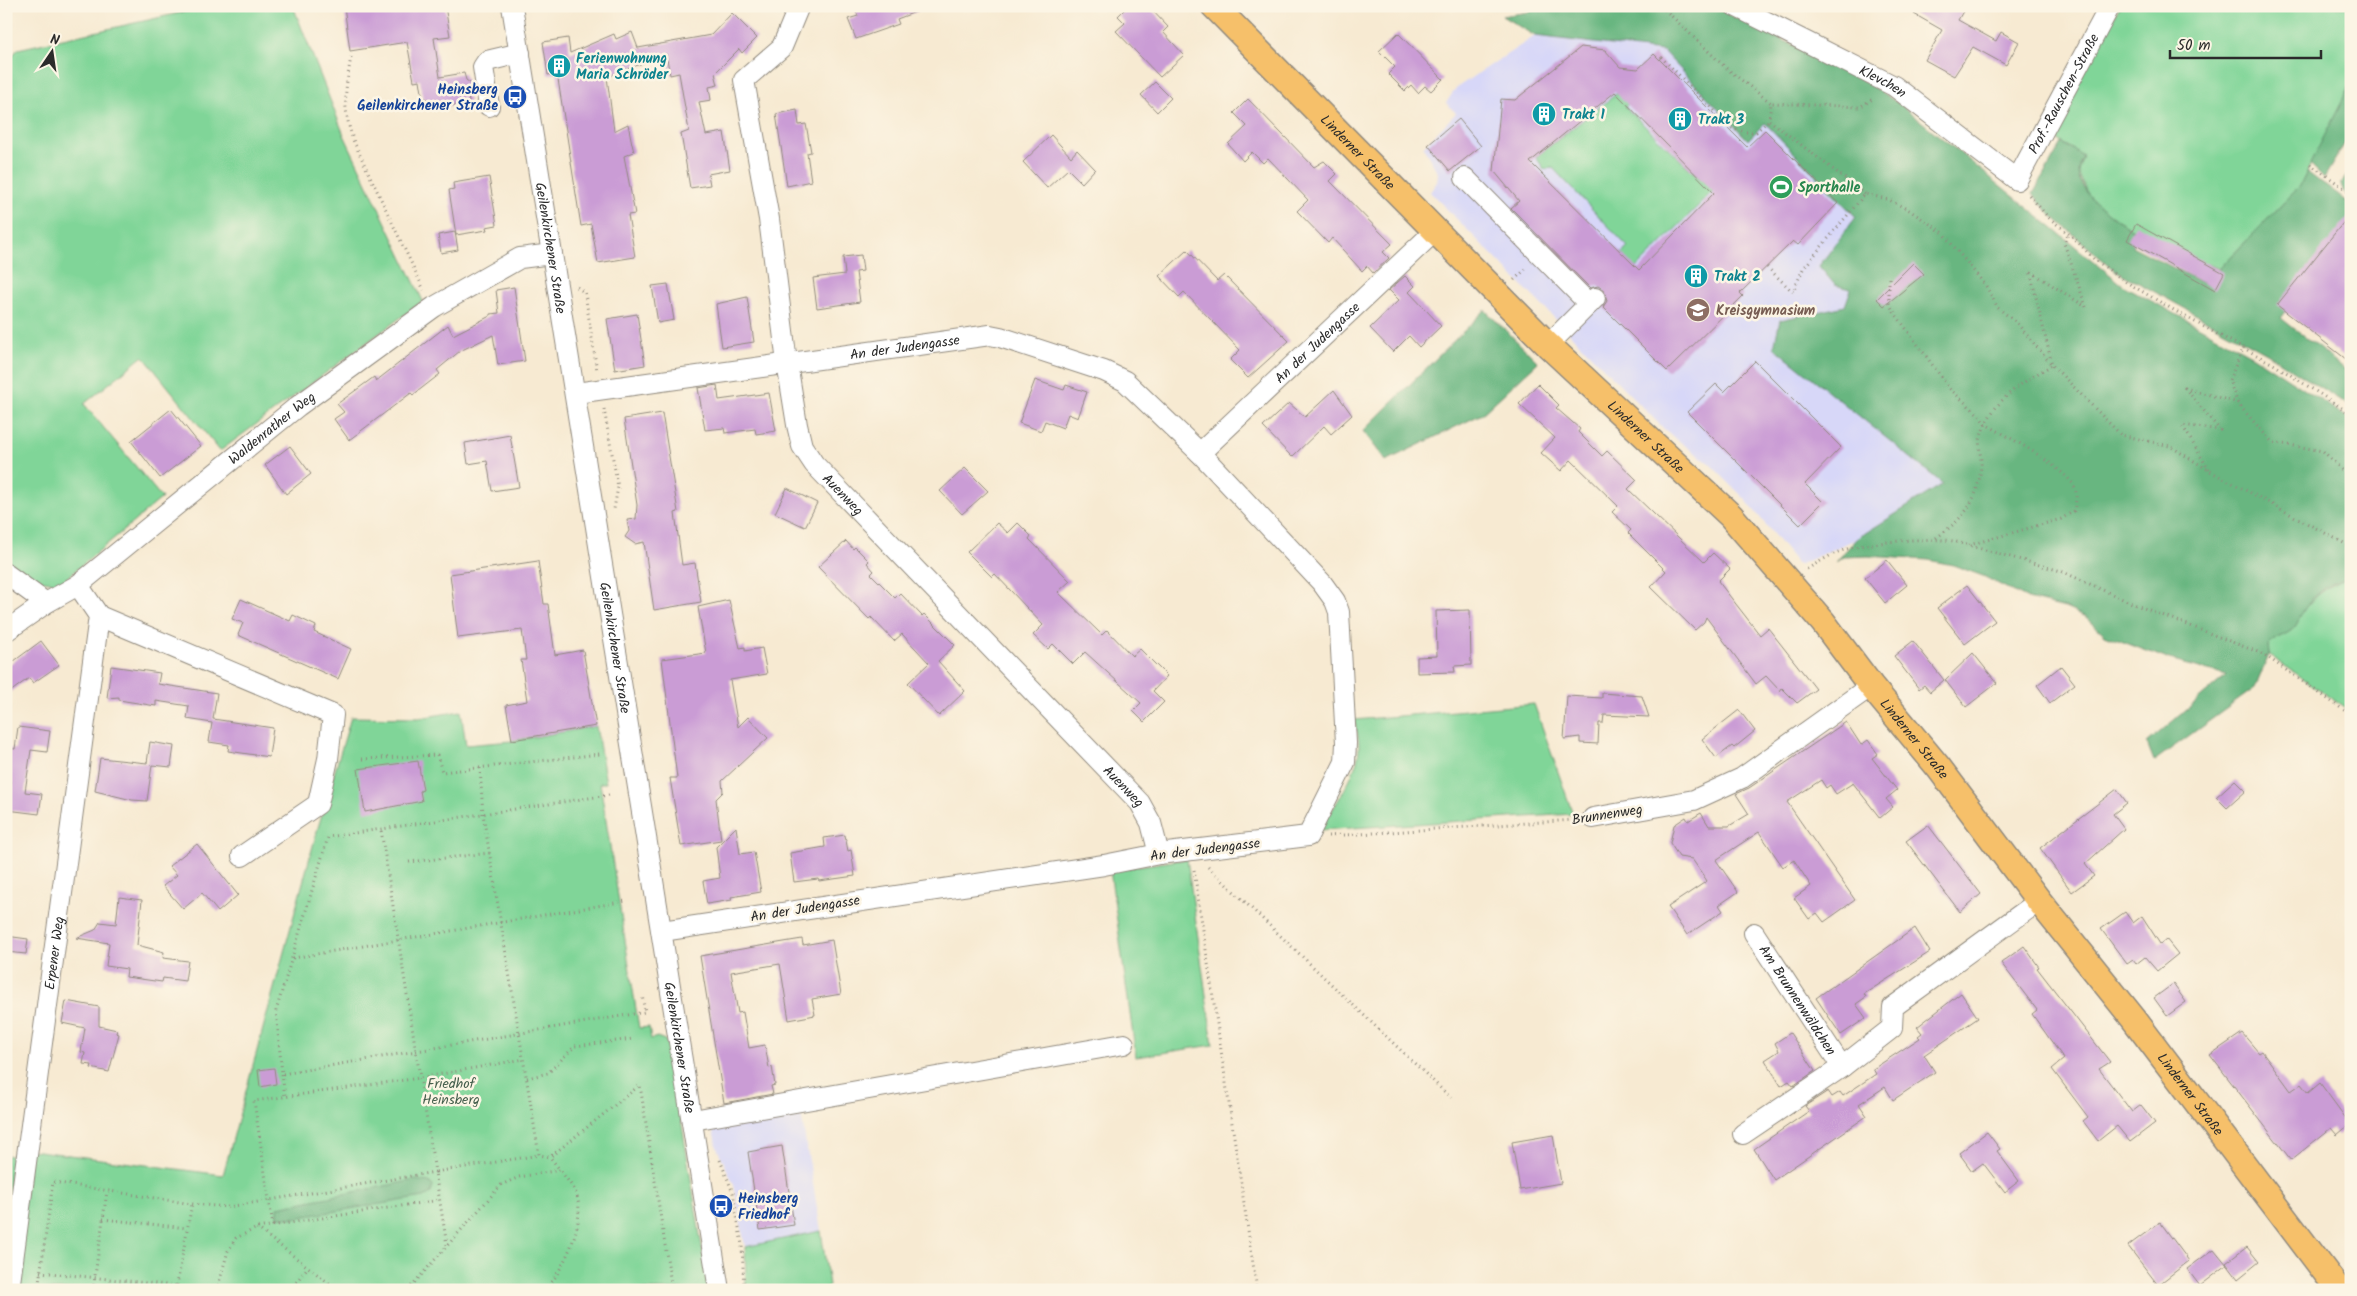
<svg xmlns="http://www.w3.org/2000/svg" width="2357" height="1296" font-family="Kalam,sans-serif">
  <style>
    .built { fill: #d7d7f8 }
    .green { fill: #80d598; stroke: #568062 }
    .forest { fill: #68b680; stroke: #4a7056 }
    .building { fill: #ca9cd5; fill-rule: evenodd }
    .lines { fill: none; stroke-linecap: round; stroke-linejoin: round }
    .minor-casing { stroke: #918a7e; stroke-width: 22 }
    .major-casing { stroke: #918a7e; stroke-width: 28 }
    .path { stroke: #918a7e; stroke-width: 3; stroke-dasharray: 1 4; stroke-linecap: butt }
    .minor { stroke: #fff; stroke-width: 20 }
    .major { stroke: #f6c06b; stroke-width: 25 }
    .labels { text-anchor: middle; stroke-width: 5; stroke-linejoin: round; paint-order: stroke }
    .culture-label { font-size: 14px; font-weight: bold; fill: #0d838f; stroke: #fcf5e5; text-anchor: start }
    .street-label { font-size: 14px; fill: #2b2b2b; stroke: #fcf5e5 }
    .transit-label { font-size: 14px; font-weight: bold; fill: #164399; stroke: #fcf5e5; text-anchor: end }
    .leisure-label { font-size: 14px; font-weight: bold; fill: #27864d; stroke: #fcf5e5; text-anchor: start }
    .education-label { font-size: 14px; font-weight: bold; fill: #785e54; stroke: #fcf5e5; text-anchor: start }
    .park-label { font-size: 14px; fill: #445e4c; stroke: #fcf5e5 }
  </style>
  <rect width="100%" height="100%" fill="#fcf5e5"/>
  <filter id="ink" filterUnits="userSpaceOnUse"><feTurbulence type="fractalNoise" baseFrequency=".02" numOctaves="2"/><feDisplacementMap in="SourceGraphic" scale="10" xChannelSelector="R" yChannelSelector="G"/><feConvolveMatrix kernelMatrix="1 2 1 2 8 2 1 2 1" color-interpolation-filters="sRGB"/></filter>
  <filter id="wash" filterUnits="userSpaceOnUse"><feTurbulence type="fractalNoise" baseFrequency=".0096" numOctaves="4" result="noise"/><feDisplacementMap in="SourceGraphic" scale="20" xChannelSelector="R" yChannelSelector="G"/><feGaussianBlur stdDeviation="1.12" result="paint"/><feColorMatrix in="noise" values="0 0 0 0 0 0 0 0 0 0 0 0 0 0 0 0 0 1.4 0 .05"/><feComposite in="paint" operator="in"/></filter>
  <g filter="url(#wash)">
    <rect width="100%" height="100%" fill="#f7ead2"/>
    <path class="built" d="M1535,36L1663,50L1747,140L1765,123L1857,217L1898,251L1803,370L1944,484L1856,539L1798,565L1746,500L1709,463L1668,433L1430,192L1437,182L1438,173L1423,147L1456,113L1446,103L1456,88Z
      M801,1114L821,1231L745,1247L734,1185L717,1148L712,1127Z"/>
    <path class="green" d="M211,6H293L344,135L423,301L220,451L143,356L84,404L162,498L62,582C36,584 26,573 6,560V63L18,49Z
      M2120,6H2351V84L2300,186L2219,269L2137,233L2107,212L2088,195L2078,172L2083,156L2049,134Z
      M1625,87L1634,98L1625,107L1713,191L1624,281L1610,267L1628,247L1553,168L1544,169L1536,157Z
      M2349,576L2351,577V711L2269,655L2268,645C2276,636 2286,636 2294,628C2299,622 2300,614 2305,608C2318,592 2332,585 2349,576Z
      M1534,704L1573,814L1320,830C1332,809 1360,771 1359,746C1359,738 1356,728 1354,720Z
      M461,711L466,745L512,741L596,726L606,783H600L639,1028L649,1027L651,1039L657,1037L665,1040L669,1046L709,1290H13L31,1150L223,1175L317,831L351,717L419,718Z
      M1187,859L1213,1045L1136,1057L1110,870Z
      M6,1155L12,1156L6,1216Z
      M821,1231L829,1285L825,1290H746L745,1247Z"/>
    <path class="forest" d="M1542,6H1711L1850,72L1901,105L2124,286L2253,356L2351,420V577C2333,580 2313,595 2304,610C2300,616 2298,623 2294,628C2286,636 2276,636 2268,645L2269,655L2255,688L2154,761L2147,743L2227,675L2173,661L2105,635L2086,617L2065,608L2028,599L1983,576L1953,565L1928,560L1868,556L1843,557L1836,562L1856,539L1943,484L1774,347L1780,320L1845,306L1851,289L1835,285L1819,266L1856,217L1765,123L1748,140L1663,51L1535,36L1502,16L1529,12Z
      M2351,84V133L2324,178L2310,164Z
      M2062,143L2083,156C2081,161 2078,167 2078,172C2080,197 2118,220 2137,233L2132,246L2204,284L2211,286L2219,269L2300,186L2307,172L2351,205V228L2281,318L2351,374V407L2266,353L2113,269L2049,213L2033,194Z
      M2349,171L2351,173V197L2344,192L2341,185Z
      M1485,310L1538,362L1482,414L1386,461L1363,431Z
      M415,1180L429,1182L433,1186L431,1193L424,1197L294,1218L278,1217V1207Z"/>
    <g id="blocks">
      <path class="building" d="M344,6H396V11L426,6H445L450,36L434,38L440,77L464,73L466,80L474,86L468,96L469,103L427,109L426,98L423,99L420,80L414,81L407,42L350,51Z
        M854,6H926V8L897,19L899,24L856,39L848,19L858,16Z
        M1128,6H1148L1168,27L1163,32L1184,55L1160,77L1116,31L1125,23L1118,16Z
        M1930,6H1966L1958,20L1996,41L2001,32L2019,42L2006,65L1973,47L1954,76L1925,60L1942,30L1914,14L1916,10L1926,12Z
        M732,13L757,38L742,53L739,49L715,73L718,85L709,87L711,100L699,102L706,135L724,132L730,170L708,174L710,185L690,188L681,134L689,131L679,73L670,75L666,54L607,77L614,131L628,124L632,144L634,152L624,156L635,214L628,215L635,257L598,263L591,224L581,226L557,73L548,75L543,42L568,38L570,53L614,34L616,39L632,32L638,48L711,35Z
        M1398,33L1443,79L1431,91L1425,86L1418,93L1411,85L1405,91L1388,74L1395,67L1379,51Z
        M1581,47L1605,50L1620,67L1638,69L1654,54L1747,147L1765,130L1838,203L1798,245L1793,241L1740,293L1743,296L1667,371L1603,307L1607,301L1604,290L1598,286L1590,288L1511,208L1519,201L1494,171L1501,99L1515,100ZM1615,92L1714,193L1639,270L1530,162Z
        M1155,82L1171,98L1157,112L1141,95Z
        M1248,99L1314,167L1324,161L1337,174L1330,181L1392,244L1383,252L1389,258L1373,273L1367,266L1362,271L1332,238L1328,243L1297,211L1308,200L1268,158L1263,163L1252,152L1243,161L1228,144L1247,126L1234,113Z
        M797,110L799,125L806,124L811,152L807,153L811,181L787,186L776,114Z
        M1459,119L1481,146L1450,171L1428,145Z
        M1051,135L1071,157L1077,150L1095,169L1082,183L1068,169L1047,188L1023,162Z
        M489,177L497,225L486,227L487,230L456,235L449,190L454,189L453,183Z
        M2351,213V363L2277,305Z
        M2136,224L2224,273L2215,290L2127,240Z
        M455,232L458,250L441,253L438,235Z
        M1187,250L1217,281L1224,275L1289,341L1248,378L1230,360L1240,350L1184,292L1179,297L1159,276Z
        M861,255L863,271L856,272L860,302L817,308L813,278L845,274L843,257Z
        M1913,263L1924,274L1884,306L1877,299Z
        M1405,276L1415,286L1409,292L1441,326L1419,347L1409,336L1393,352L1370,328L1399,300L1389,290Z
        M668,284L674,320L658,323L652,286Z
        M514,287L525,361L498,365L493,335L460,351L437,370L440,374L413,395L411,393L349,440L334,419L344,412L337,404L374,377L376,381L448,325L453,335L490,316V314L499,313L496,290Z
        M747,297L754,342L722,347L716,304Z
        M637,314L645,365L615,370L607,319Z
        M1755,361L1841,447L1805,484L1823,502L1800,525L1687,412L1716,384L1724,392Z
        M1035,380L1064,390L1066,385L1087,392L1078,418L1068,414L1063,428L1045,421L1041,431L1019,423Z
        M1538,384L1559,405L1556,408L1580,429L1578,432L1602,456L1607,451L1637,480L1628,489L1704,562L1713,553L1730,569L1718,581L1760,635L1768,628L1816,689L1797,703L1782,688L1780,691L1766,676L1756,684L1706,617L1704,622L1695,630L1651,587L1666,571L1628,533L1631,530L1612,512L1618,506L1571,460L1561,471L1541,453L1555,438L1519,404Z
        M717,385L719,400L769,393L776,431L756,434L755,429L725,433L724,428L705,430L698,388Z
        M1334,390L1352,415L1331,434L1324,426L1292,457L1263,427L1289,403L1305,417Z
        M171,409L201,446L160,478L131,441Z
        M662,413L678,512L675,513L682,565L695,563L701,602L654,610L644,542L635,544L625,537L629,531L627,520L636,519L637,505L624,419Z
        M510,435L519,487L492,491L487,461L468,464L465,443Z
        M290,446L311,474L286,494L265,465Z
        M965,468L988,491L962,514L940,491Z
        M787,488L817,503L805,527L775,513Z
        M997,523L1008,533L1018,523L1031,536L1029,539L1070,581L1058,592L1102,635L1107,630L1132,656L1140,649L1167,676L1153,691L1164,702L1144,722L1133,711L1141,703L1085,652L1073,664L1053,644L1048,649L1033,635L1043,625L995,574L992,577L967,552Z
        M846,541L853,549L855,547L869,561L867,563L874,571L871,574L895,598L900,593L922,616L924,614L955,645L938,661L965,691L939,716L908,683L929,663L902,634L894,641L871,617L869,619L818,567Z
        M1887,560L1907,585L1885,603L1865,578Z
        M538,561L544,604H548L555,655L583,650L596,726L512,740L506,705L527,701L521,660H526L522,630L458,638L450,574Z
        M1967,585L1995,621L1965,644L1937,608Z
        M241,599L290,621L293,615L316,626L314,632L351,649L338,679L238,635L243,623L232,619Z
        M729,600L740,648L745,647V651L762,648L767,674L730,680L738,727L748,717L768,738L722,781L723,792L716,799L721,840L681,846L670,778H677L662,659L706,653L698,607Z
        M1470,610L1471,665L1454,666L1455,672L1417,673V657L1437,656L1436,611Z
        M41,641L59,665L33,683L29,678L6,695V667Z
        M1913,641L1944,680L1930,692L1924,685L1919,689L1894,656Z
        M1973,653L1997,683L1966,707L1945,680Z
        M111,666L160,673L158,684L217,693L213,719L273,728L269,757L228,751L229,745L209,742L212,723L187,719L189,706L156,701V706L119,700V697L107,698Z
        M2061,666L2075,684L2050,703L2037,685Z
        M1602,693L1642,696L1649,717L1604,715L1603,723H1599L1598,744L1580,743V737L1564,739L1567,696L1602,698Z
        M1739,710L1755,731L1734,748L1732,746L1716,758L1702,739Z
        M1846,722L1861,745L1868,740L1878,754L1872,758L1897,790L1886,799L1893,807L1880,818L1853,783L1836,794L1830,785L1826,788L1821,780L1787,802L1855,900L1824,922L1817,913L1809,919L1794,898L1811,886L1794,860L1783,867L1759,832L1716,860L1738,892L1719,905L1723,911L1687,935L1668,907L1707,881L1692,859L1679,857L1670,843L1674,825L1686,817L1688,821L1701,813L1709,826H1729L1749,814L1736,794L1749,788Z
        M18,727L50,731L47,752L31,750L25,792L42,794L39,814L7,810L11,782H6V748L15,749Z
        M150,742L174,746L171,767L152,765L147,801L132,800L95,791L100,758L147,763Z
        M418,761L423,790L420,791L422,801L365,812L358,769Z
        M2235,780L2246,791L2227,808L2216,797Z
        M2117,789L2127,803L2113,814L2124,829L2085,864L2094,876L2072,892L2040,848Z
        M1928,825L1981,894L1960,912L1906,841Z
        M736,827L740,854L754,852L761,892L731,897L732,900L707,904L703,881L720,878L716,847Z
        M845,835L848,851L851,850L855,876L819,881L818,879L794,882L790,853L825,847L824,838Z
        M197,844L238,895L218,912L202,893L183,909L163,886L177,875L169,866Z
        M119,897L142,900L137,945L164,952L163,958L188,961L185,981L163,978L162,982L126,977L127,969L106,966L109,943L76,938L95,930L100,922L116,924Z
        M2125,912L2133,923L2142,916L2160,944L2166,939L2178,954L2157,971L2145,957L2136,964L2133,960L2127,964L2101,929Z
        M1915,928L1930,952L1864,994L1866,997L1856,1004L1866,1018L1841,1035L1816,998Z
        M6,936L28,939L26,954L6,952Z
        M802,939L803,945L832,940L841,994L812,999L815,1015L789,1020L780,964L731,972L738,1013L743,1012L749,1048L765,1045L769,1068L772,1067L775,1085L771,1086L773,1094L724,1103L700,956Z
        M2024,946L2039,967L2037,968L2110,1062L2099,1069L2132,1112L2141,1105L2155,1123L2130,1142L2117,1126L2098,1141L2083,1121L2088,1117L2052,1069L2064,1059L2032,1014L2037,1010L2001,963Z
        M2173,984L2186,1002L2167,1016L2154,998Z
        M1961,993L1978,1018L1924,1055L1935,1072L1893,1100L1885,1087L1859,1104L1867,1116L1774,1180L1754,1149L1809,1111L1805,1106L1828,1091L1832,1097L1840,1092L1843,1096L1876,1074L1873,1069L1920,1038L1918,1036L1922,1033L1917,1027Z
        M66,1001L99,1007V1026L117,1030L116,1033L119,1034L109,1072L91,1068L92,1065L83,1064L85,1053L81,1052L85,1028L62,1023Z
        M1790,1033L1815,1071L1793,1086L1789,1081L1781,1086L1765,1060L1779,1051L1775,1043Z
        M2242,1033L2259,1053L2262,1051L2291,1091L2301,1084L2308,1093L2320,1083L2350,1124L2337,1135L2331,1128L2291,1160L2210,1055Z
        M274,1068L276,1084L260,1087L258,1070Z
        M1987,1132L2000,1149L1997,1151L2019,1181L2005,1192L1983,1163L1972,1171L1959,1153Z
        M1553,1135L1561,1183L1520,1190L1512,1142Z
        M782,1146L794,1225L760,1230L748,1152Z
        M2160,1222L2189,1261L2158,1285L2128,1246Z
        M2247,1247L2259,1262L2238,1279L2226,1263Z
        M2214,1249L2227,1265L2200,1286L2187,1269Z"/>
    </g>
  </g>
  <g filter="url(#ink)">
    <use href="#blocks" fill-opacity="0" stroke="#918a7e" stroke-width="1"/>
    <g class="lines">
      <g class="minor-casing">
        <g id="minor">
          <path id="s1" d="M512,6L719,1290"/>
          <path id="s2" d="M799,6L782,47L744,80L769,219L787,363L797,425L802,446L814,464L1140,803L1151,823L1159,854"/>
          <path id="s3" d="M1735,6L1894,86L2017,180L2110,6"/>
          <path d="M489,106L483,67L487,61L520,53"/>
          <path d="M1465,178L1589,304"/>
          <path d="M1548,345L1595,298"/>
          <path id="s4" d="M576,393L990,335L1000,337L1104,371L1125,381L1200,453L1322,583L1335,601L1339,612L1346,743L1345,762L1308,836L1159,854L1104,865L662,931"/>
          <path id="s5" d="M1200,453L1435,231"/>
          <path d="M6,574L46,603"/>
          <path d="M99,616L333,715L328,759L318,804L242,856"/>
          <path id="s6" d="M6,631L46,603L78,585L298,406L434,307L520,258L552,254"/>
          <path d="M1593,818L1694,800L1742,778L1871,686"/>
          <path id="s7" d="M1754,933L1842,1067L1892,1028L1893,1007L2039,901"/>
          <path d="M693,1120L1124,1044"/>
          <path d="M1743,1134L1842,1067"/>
          <path id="s8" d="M9,1290L99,616L78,585"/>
        </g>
      </g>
      <g class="major-casing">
        <g id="major">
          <path id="s9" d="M1214,6L1548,345L1731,516L1823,622L1871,686L1939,768L2039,901L2133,1018L2339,1290"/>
        </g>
      </g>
      <path class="path" d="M1661,6L1726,68L1771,103
        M351,57C345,92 342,105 353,140L424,290
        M1661,57L1732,128L1745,132H1756L1769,120
        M2310,164L2351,193
        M1865,194L1769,120L1771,103L1860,107L1874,98
        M2029,195L2048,217L2074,238L2094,259L2126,282L2184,316L2275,365L2351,414
        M1767,267L1793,292L1803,269L1865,194L1887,199L1909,210L1942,232L1986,286L1998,308L2016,322L2052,365L2121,435L2170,446L2210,471L2351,547
        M1889,278V303L1894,312L1950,389L1979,415L1985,424C2008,436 2058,464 2073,484C2078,492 2076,502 2074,511L2061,519L1966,546
        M1514,280L1526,269
        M577,287L585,293L597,371
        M2244,347L2229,380L2238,404L2272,442L2323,451L2351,479
        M604,409L618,487L614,509
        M2209,470L2182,425L2220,430L2185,388L2238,403
        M1936,538C1964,518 1978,502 1981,466C1982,458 1978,448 1980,440C1989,402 2021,383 2052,365L2030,271L2086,307L2064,243L2068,234
        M1807,569C1818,563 1829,555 1841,551C1865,542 1928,537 1953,541L2061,571L2136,605L2263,654L2351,715
        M362,759L437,755L442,772L600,754
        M480,768L483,814L539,1155L550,1157L640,1085L672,1290
        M609,795L328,837L276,1011L282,1074L645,1012L642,995
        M1328,836L1574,820
        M409,862L490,853
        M1208,867L1451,1098
        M1194,870L1257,1290
        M293,958L626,901
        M282,1074L285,1096
        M527,1078L548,1073L575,1046L633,1039
        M720,1160L733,1193L742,1245L744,1290
        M103,1219L187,1228
        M273,1226L254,1101L420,1078L524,1059
        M257,1228L338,1290
        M447,1245L435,1172L539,1155
        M40,1272L177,1286
        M38,1290L53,1182L192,1204L228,1207L435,1172L381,830
        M93,1290L107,1191
        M176,1290L192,1204
        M217,1290L228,1251L236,1238L257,1228L440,1200
        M290,1290L308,1267
        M408,1290L501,1185L519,1177L560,1170L550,1157
        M546,1290C564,1267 587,1222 576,1193C572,1185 565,1177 560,1170"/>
      <use href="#minor" class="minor"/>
      <use href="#major" class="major"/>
    </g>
  </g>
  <defs>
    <g id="building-disc" transform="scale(1.25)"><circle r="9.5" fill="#0f9aa8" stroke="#fcf5e5"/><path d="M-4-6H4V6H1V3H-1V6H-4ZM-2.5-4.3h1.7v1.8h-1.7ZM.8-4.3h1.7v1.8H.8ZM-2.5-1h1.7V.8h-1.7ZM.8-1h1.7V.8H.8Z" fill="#fff"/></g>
    <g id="bus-disc" transform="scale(1.25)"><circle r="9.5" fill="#1a4fb4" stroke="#fcf5e5"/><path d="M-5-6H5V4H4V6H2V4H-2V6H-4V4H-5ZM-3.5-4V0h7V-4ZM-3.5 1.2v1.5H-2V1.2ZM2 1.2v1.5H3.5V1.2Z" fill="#fff"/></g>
    <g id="stadium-disc" transform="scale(1.25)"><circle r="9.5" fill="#2e9e5b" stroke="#fcf5e5"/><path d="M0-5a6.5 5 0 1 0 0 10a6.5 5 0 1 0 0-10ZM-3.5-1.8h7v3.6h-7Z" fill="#fff"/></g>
    <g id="school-disc" transform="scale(1.25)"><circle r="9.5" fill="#8d6e63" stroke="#fcf5e5"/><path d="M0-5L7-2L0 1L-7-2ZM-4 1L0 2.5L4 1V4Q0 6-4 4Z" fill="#fff"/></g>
  </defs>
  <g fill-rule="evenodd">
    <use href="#building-disc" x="559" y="66"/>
    <use href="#bus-disc" x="515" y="97"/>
    <use href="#building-disc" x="1544" y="114"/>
    <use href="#building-disc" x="1680" y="119"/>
    <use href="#stadium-disc" x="1781" y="187"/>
    <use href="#building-disc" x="1696" y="276"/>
    <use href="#school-disc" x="1698" y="310"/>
    <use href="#bus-disc" x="721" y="1206"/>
  </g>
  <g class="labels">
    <g class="culture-label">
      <text x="576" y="63">Ferienwohnung<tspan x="576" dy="16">Maria Schröder</tspan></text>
      <text x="1562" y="119">Trakt 1</text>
      <text x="1698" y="124">Trakt 3</text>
      <text x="1714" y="281">Trakt 2</text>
    </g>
    <g class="street-label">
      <text dy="5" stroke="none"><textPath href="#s3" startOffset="166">Klevchen</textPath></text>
      <text dy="5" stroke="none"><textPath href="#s3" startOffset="431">Prof.-Rauschen-Straße</textPath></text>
      <text dy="5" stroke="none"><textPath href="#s9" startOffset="205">Linderner Straße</textPath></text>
      <text dy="5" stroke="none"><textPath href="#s1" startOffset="245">Geilenkirchener Straße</textPath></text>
      <text dy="5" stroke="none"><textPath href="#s5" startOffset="161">An der Judengasse</textPath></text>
      <text dy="5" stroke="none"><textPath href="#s4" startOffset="332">An der Judengasse</textPath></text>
      <text dy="5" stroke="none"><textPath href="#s6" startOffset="335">Waldenrather Weg</textPath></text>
      <text dy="5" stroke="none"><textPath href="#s9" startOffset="610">Linderner Straße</textPath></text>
      <text dy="5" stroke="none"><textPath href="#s2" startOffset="529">Auenweg</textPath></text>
      <text dy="5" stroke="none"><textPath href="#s1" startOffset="650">Geilenkirchener Straße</textPath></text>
      <text dy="5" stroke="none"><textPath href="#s9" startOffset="1015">Linderner Straße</textPath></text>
      <text dy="5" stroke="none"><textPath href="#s2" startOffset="934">Auenweg</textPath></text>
      <text transform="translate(1607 814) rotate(-9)" y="5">Brunnenweg</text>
      <text transform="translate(1205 849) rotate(-7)" y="5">An der Judengasse</text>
      <text transform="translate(805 908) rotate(-9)" y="5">An der Judengasse</text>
      <text dy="5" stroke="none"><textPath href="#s8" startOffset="340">Erpener Weg</textPath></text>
      <text dy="5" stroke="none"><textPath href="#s7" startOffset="80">Am Brunnenwäldchen</textPath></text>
      <text dy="5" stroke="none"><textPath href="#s1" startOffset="1055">Geilenkirchener Straße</textPath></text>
      <text dy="5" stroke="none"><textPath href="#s9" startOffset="1465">Linderner Straße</textPath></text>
    </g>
    <g class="transit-label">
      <text x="498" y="94">Heinsberg<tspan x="498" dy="16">Geilenkirchener Straße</tspan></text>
      <text x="738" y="1203" text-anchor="start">Heinsberg<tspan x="738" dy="16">Friedhof</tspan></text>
    </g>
    <g class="leisure-label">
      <text x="1798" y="192">Sporthalle</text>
    </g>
    <g class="education-label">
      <text x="1716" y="315">Kreisgymnasium</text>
    </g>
    <g class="park-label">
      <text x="451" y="1088">Friedhof<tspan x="451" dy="16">Heinsberg</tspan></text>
    </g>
  </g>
  <rect width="2357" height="1296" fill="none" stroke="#fcf5e5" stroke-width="25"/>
  <g transform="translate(52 52) rotate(13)" stroke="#fcf5e5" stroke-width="4" paint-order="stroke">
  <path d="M0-4L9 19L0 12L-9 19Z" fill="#2b2b2b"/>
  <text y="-8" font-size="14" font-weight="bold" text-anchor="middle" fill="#2b2b2b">N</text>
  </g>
  <path d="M2170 50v8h151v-8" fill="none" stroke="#2b2b2b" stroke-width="2.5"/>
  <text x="2177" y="50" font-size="15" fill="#2b2b2b" stroke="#fcf5e5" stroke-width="4" paint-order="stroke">50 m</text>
</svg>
